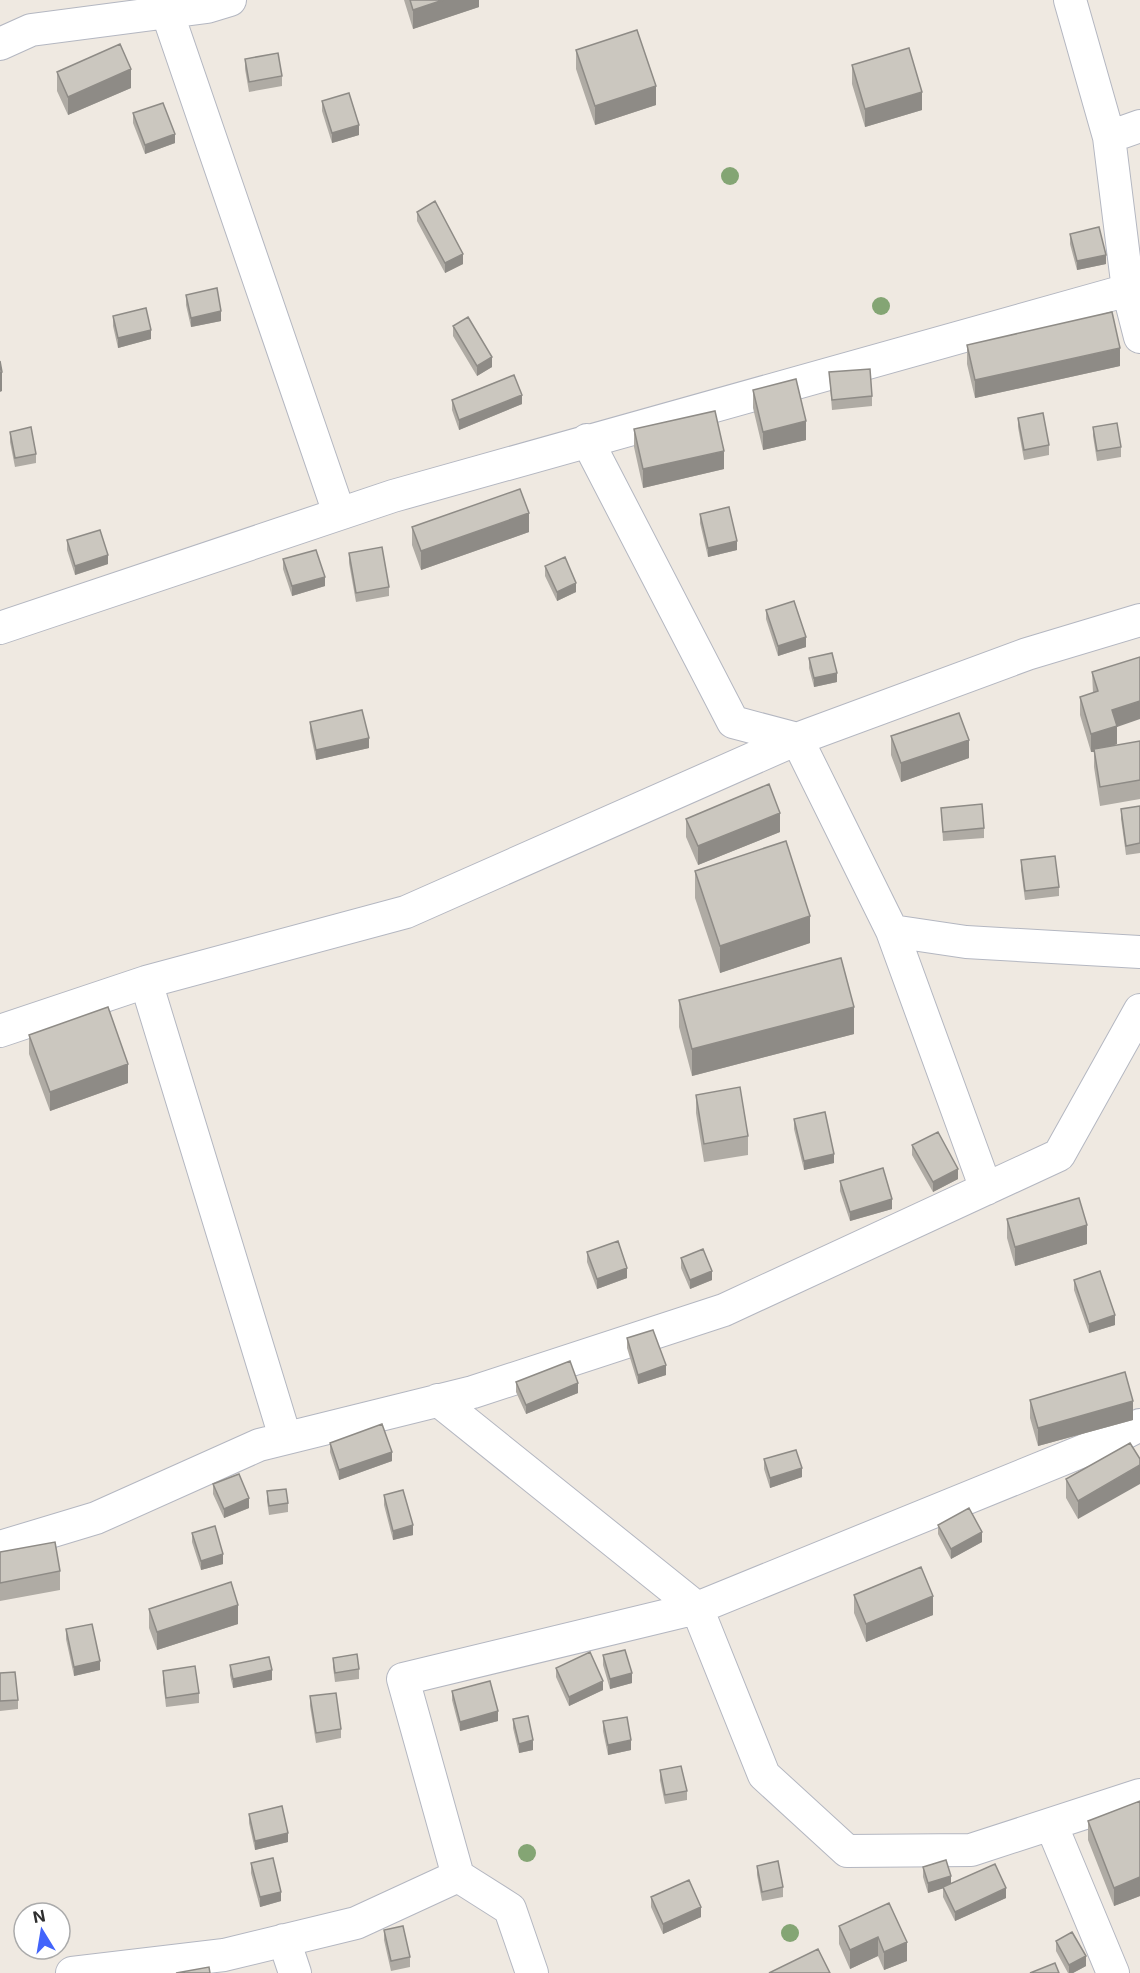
<svg xmlns="http://www.w3.org/2000/svg" width="1140" height="1973" font-family="Inter,sans-serif">
  <style>
    .lines { fill: none; stroke-linecap: round; stroke-linejoin: round }
    .minor-casing { stroke: #b4b7c1; stroke-width: 34 }
    .minor { stroke: #fff; stroke-width: 32 }
    .tree { fill: #84a574 }
    .wall { fill: #afaba4 }
    .shaded-wall { fill: #8e8b86 }
    .building { fill: #cbc7bf; stroke: #8e8b86; stroke-width: 1.5 }
  </style>
  <rect width="100%" height="100%" fill="#efe9e1"/>
  <g class="lines">
    <g class="minor-casing">
      <path id="minor" d="M163,0L339,513
        M1070,0L1109,137L1128,290L1140,337
        M0,44L31,30L207,7L230,0
        M1109,137L1140,126
        M587,440L733,722L797,739L892,931L986,1189
        M0,628L393,496L1128,290
        M892,931L966,942L1140,952
        M146,982L285,1437
        M0,1031L146,982L406,912L797,739L1027,654L1140,620
        M438,1400L697,1608L764,1775L847,1851L971,1850L1140,1795
        M0,1547L96,1518L259,1445L473,1392L724,1310L1059,1155L1140,1010
        M1051,1824L1113,1973
        M284,1940L295,1973
        M72,1973L224,1955L356,1923L458,1876
        M532,1973L510,1909L458,1876L403,1679L697,1608L1117,1437L1140,1425"/>
    </g>
    <use href="#minor" class="minor"/>
  </g>
  <g class="tree">
    <circle cx="730" cy="176" r="9"/>
    <circle cx="881" cy="306" r="9"/>
    <circle cx="527" cy="1853" r="9"/>
    <circle cx="790" cy="1933" r="9"/>
  </g>
  <path class="wall" d="M404,0H479V7L413,29Z
    M576,50L656,105L595,125L576,69Z
    M245,59L282,76V86L249,92L245,69Z
    M852,65L922,110L865,127L852,84Z
    M57,72L131,88L68,115L57,91Z
    M322,101L359,135L332,143L322,111Z
    M133,113L175,143L145,154L133,123Z
    M417,212L463,264L445,273L417,221Z
    M1070,234L1106,264L1077,270L1070,244Z
    M186,295L221,321L191,327L186,305Z
    M113,316L151,339L118,348L113,326Z
    M453,326L492,367L477,376L453,336Z
    M967,345L1120,366L975,398L967,364Z
    M829,372L872,396V406L832,410Z
    M753,390L806,440L763,450L753,408Z
    M452,400L522,404L459,430L452,410Z
    M1018,418L1049,445V455L1024,460L1018,427Z
    M1093,427L1121,447V457L1097,461L1093,436Z
    M634,429L724,469L643,488L634,447Z
    M10,432L36,454V463L15,467L10,442Z
    M700,514L737,550L708,557L700,523Z
    M412,527L529,532L421,570L412,545Z
    M67,540L108,564L75,575L67,550Z
    M349,553L389,587V596L356,602L349,563Z
    M283,559L325,586L292,596L283,569Z
    M545,566L576,592L557,601L545,576Z
    M766,610L806,647L778,656L766,619Z
    M809,658L837,682L814,687L809,668Z
    M1092,672L1117,727V744L1113,746L1140,741V799L1100,806L1094,767V752H1091L1080,715V697L1093,693Z
    M310,722L369,748L316,760L310,731Z
    M891,736L969,758L901,782L891,755Z
    M1140,806V853L1126,855L1121,819V809Z
    M941,808L984,828V838L943,841Z
    M686,819L780,832L698,865L686,837Z
    M1021,860L1059,887V896L1025,900L1021,870Z
    M695,871L810,943L720,973L695,898Z
    M679,1000L854,1034L692,1076L679,1027Z
    M29,1035L128,1083L50,1111L29,1054Z
    M696,1095L748,1136V1155L704,1162L696,1113Z
    M794,1119L834,1163L804,1170L794,1129Z
    M912,1145L958,1179L933,1192L912,1155Z
    M840,1181L892,1209L850,1221L840,1191Z
    M1007,1219L1087,1244L1015,1266L1007,1238Z
    M587,1252L627,1278L597,1289L587,1262Z
    M681,1258L712,1280L690,1289L681,1268Z
    M1074,1280L1115,1325L1089,1333L1074,1290Z
    M627,1338L666,1375L638,1384L627,1348Z
    M516,1382L578,1393L526,1414L516,1392Z
    M1030,1400L1133,1420L1038,1446L1030,1418Z
    M330,1443L392,1461L339,1480L330,1452Z
    M1130,1443L1078,1519L1066,1498V1479Z
    M764,1459L802,1477L770,1488L764,1469Z
    M213,1484L249,1508L224,1518L213,1494Z
    M267,1491L288,1503V1512L269,1515L267,1501Z
    M384,1495L413,1535L393,1540L384,1505Z
    M938,1525L982,1542L951,1559L938,1534Z
    M192,1533L223,1564L201,1570L192,1542Z
    M0,1552L60,1571V1590L0,1601Z
    M854,1595L933,1615L866,1642L854,1613Z
    M149,1609L238,1624L157,1650L149,1628Z
    M66,1629L100,1670L74,1676L66,1639Z
    M603,1655L632,1683L610,1689L603,1665Z
    M333,1658L359,1669V1679L335,1682L333,1667Z
    M230,1665L272,1680L233,1688L230,1675Z
    M556,1668L603,1690L569,1706L556,1677Z
    M163,1671L199,1693V1703L166,1707L163,1681Z
    M0,1673L18,1700V1709L0,1711Z
    M452,1691L498,1721L460,1731L452,1700Z
    M310,1696L341,1729V1738L316,1743L310,1706Z
    M513,1719L533,1750L519,1753L513,1728Z
    M603,1721L631,1750L608,1755L603,1731Z
    M660,1770L687,1791V1800L665,1804L660,1780Z
    M1140,1801V1896L1114,1906L1088,1840V1821Z
    M249,1814L288,1842L255,1850L249,1823Z
    M251,1863L281,1901L260,1907L251,1873Z
    M757,1866L783,1887V1897L762,1901L757,1875Z
    M923,1867L951,1884L1006,1898L955,1921L943,1897V1888L928,1893L923,1877Z
    M651,1897L701,1917L663,1934L651,1907Z
    M889,1903L907,1961L884,1970L878,1956L850,1969L839,1944V1926Z
    M384,1930L410,1957V1967L391,1971L384,1940Z
    M1056,1941L1086,1966L1073,1973H1068L1056,1951Z"/>
  <path class="shaded-wall" d="M443,0H479V7L413,29V10Z
    M131,69V88L68,115V97Z
    M656,86V105L595,125V106Z
    M922,92V110L865,127V109Z
    M359,125V135L332,143V133Z
    M175,134V143L145,154V145Z
    M463,254V264L445,273V263Z
    M1106,255V264L1077,270V261Z
    M221,311V321L191,327V318Z
    M151,330V339L118,348V338Z
    M1120,348V366L975,398V380Z
    M492,357V367L477,376V366Z
    M2,372V391L0,392V373Z
    M522,395V404L459,430V420Z
    M806,421V440L763,450V432Z
    M724,451V469L643,488V469Z
    M529,513V532L421,570V551Z
    M737,541V550L708,557V548Z
    M108,555V564L75,575V566Z
    M325,577V586L292,596V586Z
    M576,583V592L557,601V592Z
    M806,637V647L778,656V646Z
    M837,673V682L814,687V678Z
    M1140,701V719L1117,727V744L1094,752V749V752H1091V734L1112,710Z
    M369,738V748L316,760V750Z
    M969,740V758L901,782V763Z
    M780,813V832L698,865V846Z
    M810,916V943L720,973V946Z
    M854,1007V1034L692,1076V1049Z
    M128,1064V1083L50,1111V1092Z
    M834,1154V1163L804,1170V1161Z
    M958,1169V1179L933,1192V1182Z
    M892,1199V1209L850,1221V1212Z
    M1087,1225V1244L1015,1266V1247Z
    M627,1268V1278L597,1289V1279Z
    M712,1271V1280L690,1289V1280Z
    M1115,1315V1325L1089,1333V1324Z
    M666,1365V1375L638,1384V1375Z
    M578,1383V1393L526,1414V1405Z
    M1133,1401V1420L1038,1446V1428Z
    M392,1452V1461L339,1480V1470Z
    M1140,1465V1484L1078,1519V1501Z
    M802,1468V1477L770,1488V1478Z
    M249,1498V1508L224,1518V1509Z
    M413,1525V1535L393,1540V1531Z
    M982,1532V1542L951,1559V1549Z
    M223,1554V1564L201,1570V1561Z
    M933,1596V1615L866,1642V1624Z
    M238,1605V1624L157,1650V1632Z
    M100,1661V1670L74,1676V1667Z
    M272,1670V1680L233,1688V1679Z
    M632,1673V1683L610,1689V1679Z
    M603,1681V1690L569,1706V1697Z
    M498,1711V1721L460,1731V1722Z
    M533,1740V1750L519,1753V1744Z
    M631,1740V1750L608,1755V1745Z
    M288,1833V1842L255,1850V1841Z
    M951,1876V1886L928,1893V1883Z
    M1140,1877V1896L1114,1906V1888Z
    M1006,1888V1898L955,1921V1912Z
    M281,1892V1901L260,1907V1897Z
    M701,1907V1917L663,1934V1924Z
    M878,1937V1956L850,1969V1950Z
    M907,1942V1961L884,1970V1952Z
    M1086,1956V1966L1073,1973H1069V1965Z"/>
  <path class="building" d="M410,0H443L413,10Z
    M637,30L656,86L595,106L576,50Z
    M120,44L131,69L68,97L57,72Z
    M909,48L922,92L865,109L852,65Z
    M278,53L282,76L249,82L245,59Z
    M349,93L359,125L332,133L322,101Z
    M163,103L175,134L145,145L133,113Z
    M435,201L463,254L445,263L417,212Z
    M1099,227L1106,255L1077,261L1070,234Z
    M217,288L221,311L191,318L186,295Z
    M146,308L151,330L118,338L113,316Z
    M1112,312L1120,348L975,380L967,345Z
    M468,317L492,357L477,366L453,326Z
    M0,361L2,372L0,373Z
    M870,369L872,396L832,400L829,372Z
    M514,375L522,395L459,420L452,400Z
    M796,379L806,421L763,432L753,390Z
    M715,411L724,451L643,469L634,429Z
    M1043,413L1049,445L1024,450L1018,418Z
    M1117,423L1121,447L1097,451L1093,427Z
    M31,427L36,454L15,458L10,432Z
    M520,489L529,513L421,551L412,527Z
    M729,507L737,541L708,548L700,514Z
    M100,530L108,555L75,566L67,540Z
    M382,547L389,587L356,593L349,553Z
    M316,550L325,577L292,586L283,559Z
    M565,557L576,583L557,592L545,566Z
    M794,601L806,637L778,646L766,610Z
    M832,653L837,673L814,678L809,658Z
    M1140,657V701L1112,710L1117,726L1091,734L1080,697L1098,691L1092,672Z
    M362,710L369,738L316,750L310,722Z
    M959,713L969,740L901,763L891,736Z
    M1140,741V780L1100,787L1094,749Z
    M769,784L780,813L698,846L686,819Z
    M982,804L984,828L943,832L941,808Z
    M1140,806V843L1126,846L1121,809Z
    M786,841L810,916L720,946L695,871Z
    M1055,856L1059,887L1025,891L1021,860Z
    M841,958L854,1007L692,1049L679,1000Z
    M108,1007L128,1064L50,1092L29,1035Z
    M740,1087L748,1136L704,1144L696,1095Z
    M825,1112L834,1154L804,1161L794,1119Z
    M938,1132L958,1169L933,1182L912,1145Z
    M883,1168L892,1199L850,1212L840,1181Z
    M1079,1198L1087,1225L1015,1247L1007,1219Z
    M618,1241L627,1268L597,1279L587,1252Z
    M703,1249L712,1271L690,1280L681,1258Z
    M1100,1271L1115,1315L1089,1324L1074,1280Z
    M653,1330L666,1365L638,1375L627,1338Z
    M570,1361L578,1383L526,1405L516,1382Z
    M1125,1372L1133,1401L1038,1428L1030,1400Z
    M382,1424L392,1452L339,1470L330,1443Z
    M1130,1443L1140,1459V1465L1078,1501L1066,1479Z
    M796,1450L802,1468L770,1478L764,1459Z
    M239,1474L249,1498L224,1509L213,1484Z
    M286,1489L288,1503L269,1506L267,1491Z
    M403,1490L413,1525L393,1531L384,1495Z
    M969,1508L982,1532L951,1549L938,1525Z
    M215,1526L223,1554L201,1561L192,1533Z
    M55,1542L60,1571L0,1583V1552Z
    M921,1567L933,1596L866,1624L854,1595Z
    M231,1582L238,1605L157,1632L149,1609Z
    M92,1624L100,1661L74,1667L66,1629Z
    M625,1650L632,1673L610,1679L603,1655Z
    M590,1652L603,1681L569,1697L556,1668Z
    M357,1654L359,1669L335,1673L333,1658Z
    M269,1657L272,1670L233,1679L230,1665Z
    M195,1666L199,1693L166,1698L163,1671Z
    M15,1672L18,1700L0,1701V1673Z
    M490,1681L498,1711L460,1722L452,1691Z
    M336,1693L341,1729L316,1733L310,1696Z
    M528,1716L533,1740L519,1744L513,1719Z
    M627,1717L631,1740L608,1745L603,1721Z
    M681,1766L687,1791L665,1795L660,1770Z
    M1140,1801V1877L1114,1888L1088,1821Z
    M282,1806L288,1833L255,1841L249,1814Z
    M273,1858L281,1892L260,1897L251,1863Z
    M946,1860L951,1876L928,1883L923,1867Z
    M778,1861L783,1887L762,1892L757,1866Z
    M995,1864L1006,1888L955,1912L943,1887Z
    M689,1880L701,1907L663,1924L651,1897Z
    M889,1903L907,1942L884,1952L878,1937L850,1950L839,1926Z
    M403,1926L410,1957L391,1961L384,1930Z
    M1072,1932L1086,1956L1069,1965L1056,1941Z
    M818,1949L830,1973H769Z
    M1055,1963L1059,1973H1030Z
    M209,1967L210,1973H176Z"/>
  <g transform="translate(42 1931) rotate(349)"><circle r="28" fill="#ffffff" stroke="#ababab" stroke-width="1.5"/>
  <path d="M0-4.5L10 22L0 15L-10 22Z" fill="#4264fb"/>
  <text y="-9" font-size="16" font-weight="bold" text-anchor="middle" fill="#2e2e2e">N</text>
  </g>
</svg>
